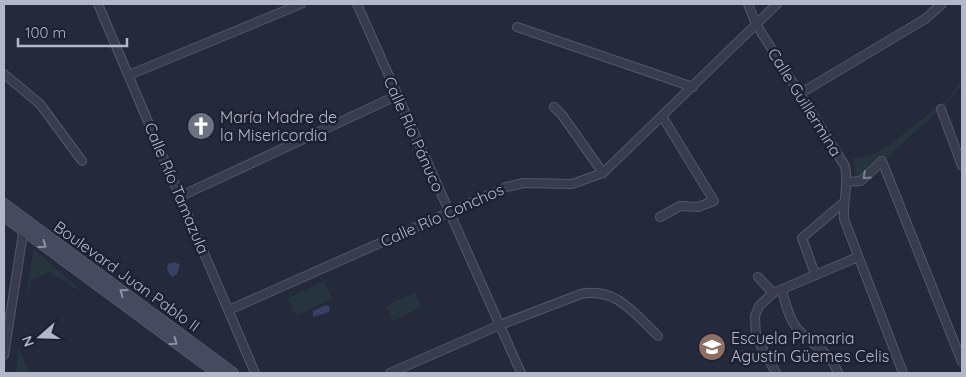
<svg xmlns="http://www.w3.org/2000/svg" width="966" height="377" font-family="Quicksand,sans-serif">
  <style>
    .green { fill: #26353d }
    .water { fill: #384163 }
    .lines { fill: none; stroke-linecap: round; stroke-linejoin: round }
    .street-casing { stroke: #535767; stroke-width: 10 }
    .secondary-casing { stroke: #535767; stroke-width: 12 }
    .street { stroke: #383c4c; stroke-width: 8 }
    .secondary { stroke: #464a5f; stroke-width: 10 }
    .oneway { stroke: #7c8090 }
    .oneway2 { stroke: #8d91a3 }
    .labels { text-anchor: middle; stroke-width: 5; stroke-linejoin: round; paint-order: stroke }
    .street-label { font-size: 16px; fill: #b3b7c8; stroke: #1d2131 }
    .poi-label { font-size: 16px; fill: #b3b7c8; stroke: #1d2131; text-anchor: start }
  </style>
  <rect width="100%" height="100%" fill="#24293c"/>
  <path class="green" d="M962,78V86L941,109L860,181L856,177L853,158L869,156L890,145L950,96Z
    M35,250L86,295L50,272L31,280L25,307L33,252Z
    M324,281L332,299L296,316L288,298Z
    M415,292L422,307L393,321L386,306Z
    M18,347L30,373H16Z"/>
  <path class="water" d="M175,262L180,265L177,274L172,277L167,270L168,264Z
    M326,305L330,307L329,312L313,317V311Z"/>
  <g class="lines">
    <g class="street-casing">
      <path id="street" d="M98,4L255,373
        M357,4L521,373
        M748,4L756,24L845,166C849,184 843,201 844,219L903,373
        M517,27L693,87
        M4,74L40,104L82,161
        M129,75L301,4
        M801,93L925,19L942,4
        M554,107L562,115L603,173
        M941,109L962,166
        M847,182L861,181L882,161L962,362
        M181,196L396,96
        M660,217L680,206L698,207L714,201L662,116
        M815,274L802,238L843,203
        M758,277L773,293
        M782,290C785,302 788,316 796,327C810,346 828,347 838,373
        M229,310L506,187L524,183L572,184L603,173L777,4
        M4,355L24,227
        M390,373L500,325L581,294C616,287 634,313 658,336
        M776,373L756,337L755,316L759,306L773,293L858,257"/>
    </g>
    <g class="secondary-casing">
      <path id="secondary" d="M4,204L233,373
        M4,216L217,373"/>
    </g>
    <use href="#street" class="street"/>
    <use href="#secondary" class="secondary"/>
  </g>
  <defs><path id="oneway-chevron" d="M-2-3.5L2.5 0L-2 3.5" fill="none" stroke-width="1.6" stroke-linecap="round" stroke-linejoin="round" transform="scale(1.25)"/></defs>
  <use class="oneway" href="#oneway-chevron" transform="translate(866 176) rotate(137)"/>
  <g class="oneway2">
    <use href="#oneway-chevron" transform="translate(43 245) rotate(36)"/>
    <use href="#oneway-chevron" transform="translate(123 292) rotate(-144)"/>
    <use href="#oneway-chevron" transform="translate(174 342) rotate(36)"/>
  </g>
  <defs>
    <g id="church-disc" transform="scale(1.4375)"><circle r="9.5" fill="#6b7280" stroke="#1d2131"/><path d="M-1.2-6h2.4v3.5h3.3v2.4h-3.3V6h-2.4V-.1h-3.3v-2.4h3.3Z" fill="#fff"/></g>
    <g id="school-disc" transform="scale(1.4375)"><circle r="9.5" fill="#8d6e63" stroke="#1d2131"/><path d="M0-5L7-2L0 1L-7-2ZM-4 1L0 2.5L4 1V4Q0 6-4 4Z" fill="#fff"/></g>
  </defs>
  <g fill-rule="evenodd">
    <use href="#church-disc" x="201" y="126"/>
    <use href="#school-disc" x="712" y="347"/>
  </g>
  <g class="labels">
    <g class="street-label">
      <text transform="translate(805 102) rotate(58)" y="6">Calle Guillermina</text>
      <text transform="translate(414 134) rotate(66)" y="6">Calle Río Pánuco</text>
      <text transform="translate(177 188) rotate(67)" y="6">Calle Río Tamazula</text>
      <text transform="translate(442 215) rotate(-24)" y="6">Calle Río Conchos</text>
      <text transform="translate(127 276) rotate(36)" y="6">Boulevard Juan Pablo II</text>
    </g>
    <g class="poi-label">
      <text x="220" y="123">María Madre de<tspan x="220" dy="18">la Misericordia</tspan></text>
      <text x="731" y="344">Escuela Primaria<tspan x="731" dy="18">Agustín Güemes Celis</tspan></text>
    </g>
  </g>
  <rect width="966" height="377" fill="none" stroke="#b3b7c8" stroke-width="10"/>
  <g transform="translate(40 337) rotate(250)" stroke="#1d2131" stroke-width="4" paint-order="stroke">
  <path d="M0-4L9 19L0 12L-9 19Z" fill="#b3b7c8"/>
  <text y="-8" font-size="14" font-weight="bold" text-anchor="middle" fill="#b3b7c8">N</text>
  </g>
  <path d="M18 38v8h109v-8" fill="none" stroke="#b3b7c8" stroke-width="2.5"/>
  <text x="25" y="38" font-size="15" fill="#b3b7c8" stroke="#1d2131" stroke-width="4" paint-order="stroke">100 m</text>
</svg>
